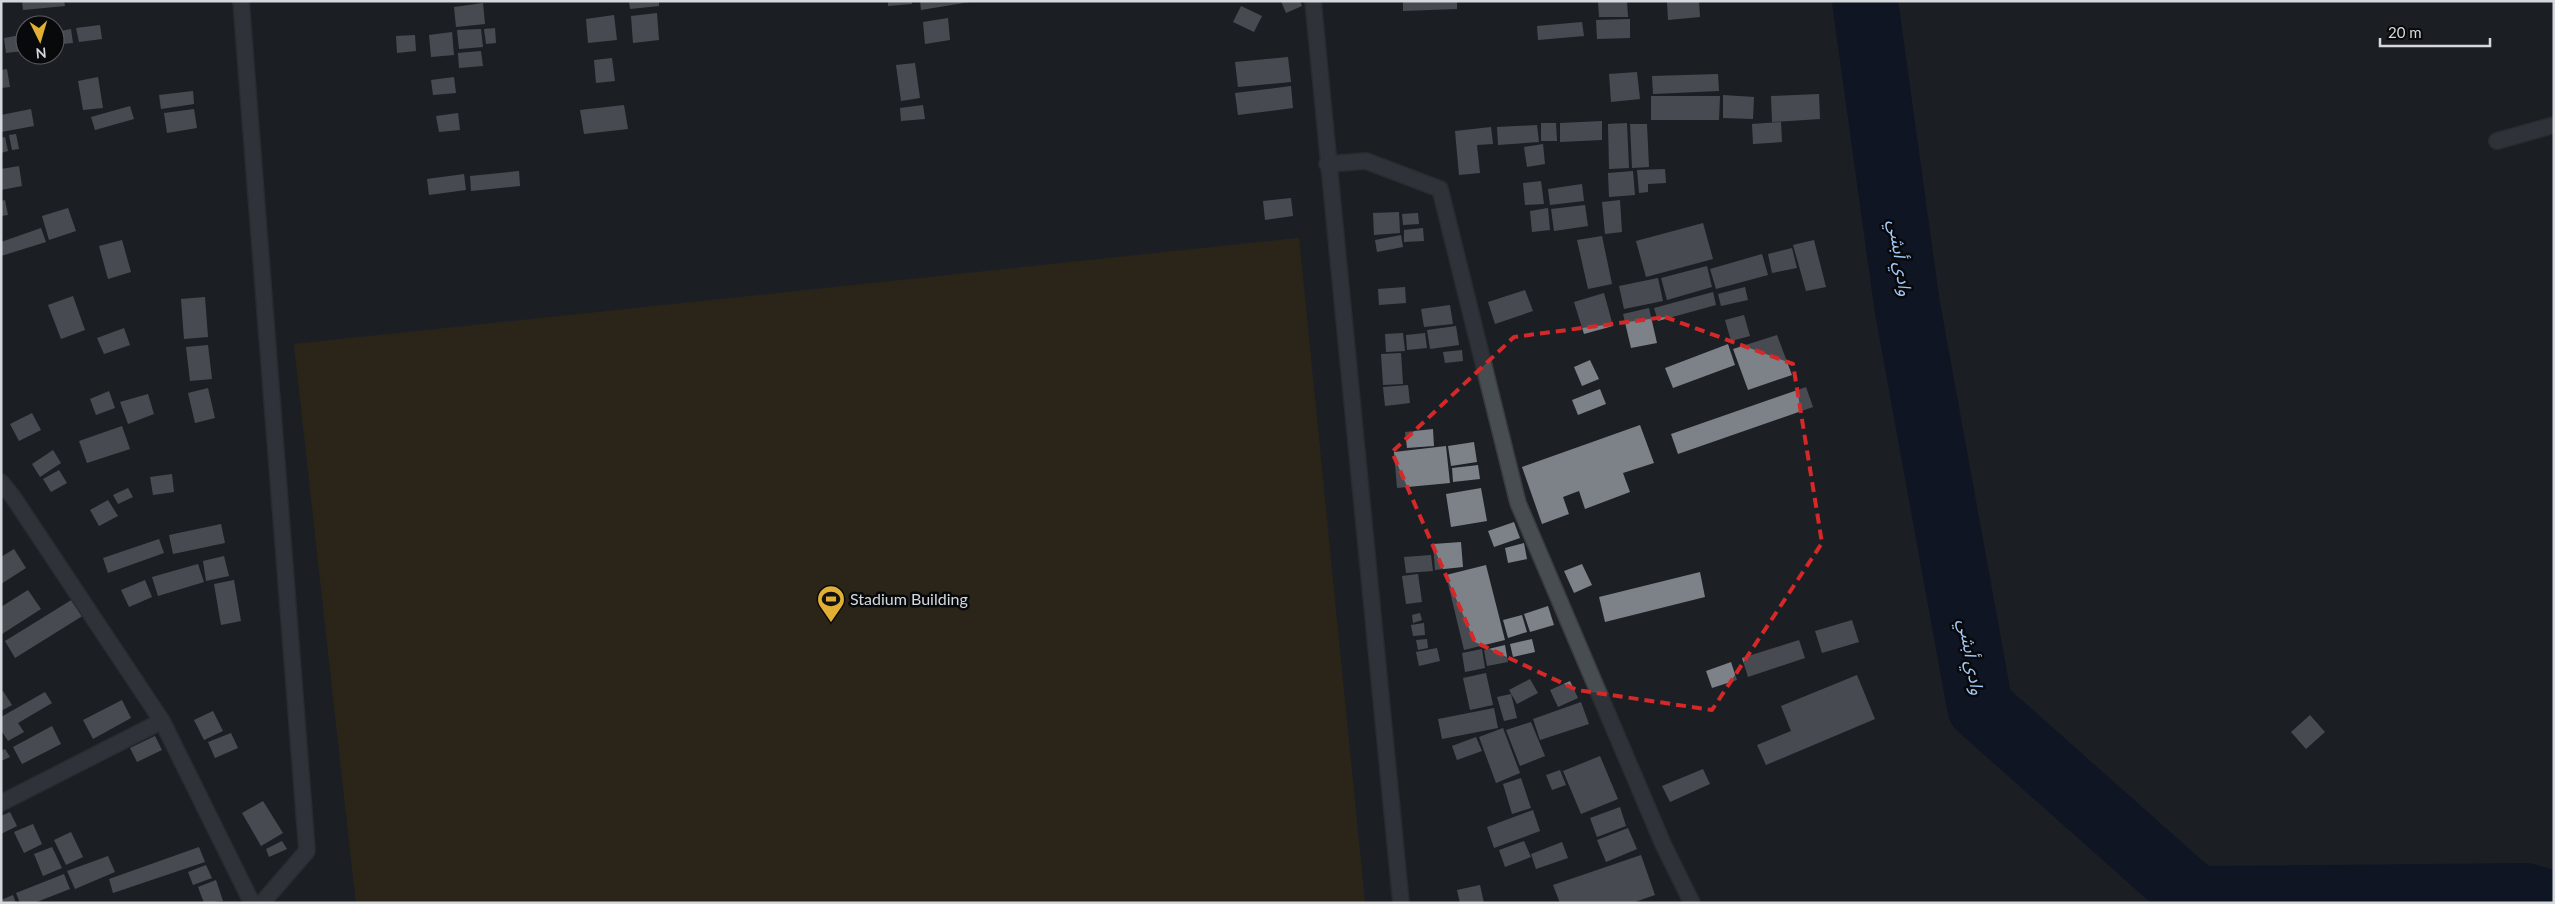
<svg xmlns="http://www.w3.org/2000/svg" width="2555" height="904" font-family="Lato,'Noto Sans Arabic',sans-serif">
  <style>
    .green { fill: #3d2e0a }
    .lines { fill: none; stroke-linecap: round; stroke-linejoin: round }
    .river { stroke: #000a23; stroke-width: 66 }
    .building { fill: #7d8288 }
    .minor-casing { stroke: #383b3f; stroke-width: 18 }
    .minor { stroke: #484d52; stroke-width: 15 }
    .marked { fill: none; stroke: #d62828; stroke-width: 4; stroke-dasharray: 10 6; stroke-linejoin: round }
    .labels { text-anchor: middle; stroke-width: 5; stroke-linejoin: round; paint-order: stroke }
    .poi-label { font-size: 16px; fill: #d5d8dc; stroke: #08090b; text-anchor: start }
    .water-label { font-size: 18px; font-style: italic; fill: #a4c7f6; stroke: #08090b }
  </style>
  <rect width="100%" height="100%" fill="#1c1f24"/>
  <path class="green" d="M1299,238L1365,903H356L294,344Z"/>
  <g class="lines">
    <path class="river" d="M1865,1L1907,305L1980,707L2196,899L2526,896L2550,903"/>
  </g>
  <path class="building" d="M22,1H64L65,6L23,10Z
    M629,1H659V6L630,9Z
    M888,1H912V4L888,6Z
    M920,1H970V2L921,10Z
    M1281,1H1300L1302,6L1286,13Z
    M1403,1H1457V9L1403,11Z
    M1598,1H1627L1628,17H1599Z
    M1667,1H1699L1700,17L1668,20Z
    M483,3L485,24L456,27L454,7Z
    M1241,6L1262,16L1254,32L1233,22Z
    M657,13L659,40L633,43L631,16Z
    M614,15L617,40L588,43L586,19Z
    M948,18L950,40L925,44L923,22Z
    M1630,19V38L1597,39L1596,20Z
    M1582,22L1584,36L1538,40L1537,26Z
    M100,25L102,39L79,42L76,28Z
    M495,28L496,43L486,44L484,29Z
    M71,29L73,43L62,44L60,31Z
    M481,29L483,47L459,49L457,30Z
    M452,32L454,55L431,57L429,35Z
    M55,34L59,54H55Z
    M21,35L23,51L6,53L4,38Z
    M415,35L416,51L397,53L396,36Z
    M481,51L483,66L459,68L458,53Z
    M1288,57L1291,82L1238,87L1235,62Z
    M612,58L615,81L596,83L594,60Z
    M915,63L920,98L901,101L896,65Z
    M7,69L10,87L1,88V70Z
    M1637,72L1640,99L1611,102L1609,74Z
    M1718,74L1719,91L1653,94L1652,76Z
    M98,77L103,108L83,110L78,81Z
    M454,77L456,93L433,95L431,80Z
    M1291,86L1293,108L1238,115L1235,93Z
    M193,91L194,104L161,109L159,95Z
    M1819,94L1820,119L1772,122L1771,96Z
    M1723,95L1754,97L1753,119L1723,118Z
    M1651,96H1720L1719,120H1651Z
    M624,105L628,129L584,134L580,110Z
    M923,105L925,119L901,121L900,108Z
    M130,106L134,119L95,130L91,117Z
    M31,109L34,126L1,132V115Z
    M194,109L197,128L167,133L164,113Z
    M458,113L460,130L439,132L436,116Z
    M1602,121V140L1560,142V123Z
    M1781,122L1782,142L1753,144L1752,124Z
    M1541,123H1556L1557,141H1541Z
    M1627,123L1629,168L1609,169L1608,124Z
    M1630,124H1647L1649,167L1632,168Z
    M1537,125L1539,142L1498,145L1497,127Z
    M1491,127L1493,144L1477,145L1480,173L1459,175L1455,131Z
    M16,134L19,149L12,150L9,135Z
    M5,137L8,151L1,153V138Z
    M1543,144L1545,164L1527,167L1524,147Z
    M19,166L22,186L1,190V169Z
    M1665,169L1666,183L1648,184V192L1639,193L1637,170Z
    M519,171L520,186L471,191L470,176Z
    M1633,171L1635,195L1609,197L1608,173Z
    M464,174L466,190L429,195L427,179Z
    M1541,181L1544,204L1525,205L1523,183Z
    M1582,184L1584,201L1550,205L1548,189Z
    M1291,198L1293,216L1265,220L1263,201Z
    M5,200L8,215L1,216V201Z
    M1620,200L1622,232L1605,234L1602,202Z
    M1585,205L1588,226L1554,231L1551,209Z
    M68,208L76,231L49,240L42,216Z
    M1548,208L1550,230L1532,232L1530,211Z
    M1399,212L1400,233L1374,235L1373,213Z
    M1418,213L1419,224L1403,225L1402,214Z
    M1703,223L1713,259L1646,277L1636,241Z
    M41,228L46,242L1,256V242Z
    M1423,228L1424,241L1404,242V230Z
    M1401,235L1403,247L1377,252L1375,240Z
    M1602,236L1612,284L1588,289L1577,240Z
    M122,240L131,272L108,279L99,246Z
    M1814,240L1826,287L1806,291L1793,245Z
    M1792,248L1797,268L1772,273L1768,254Z
    M1762,254L1768,275L1716,289L1710,269Z
    M1707,266L1712,287L1667,300L1661,278Z
    M1658,278L1663,301L1624,309L1619,286Z
    M1405,287L1406,303L1379,305L1378,289Z
    M1745,287L1748,300L1721,306L1718,294Z
    M1525,290L1533,311L1495,324L1488,302Z
    M1713,292L1716,305L1658,321L1654,308Z
    M1604,293L1613,326L1584,334L1574,302Z
    M73,296L85,330L61,339L48,305Z
    M205,297L208,337L184,339L181,299Z
    M1450,305L1453,324L1424,327L1421,309Z
    M1649,308L1657,343L1631,348L1623,314Z
    M1744,315L1750,336L1731,341L1725,320Z
    M1456,326L1459,345L1430,349L1427,330Z
    M124,328L130,345L104,354L97,338Z
    M1403,333L1405,351L1386,352L1385,334Z
    M1425,333L1427,348L1407,350L1406,335Z
    M1777,335L1792,375L1748,390L1733,349Z
    M1728,344L1735,365L1673,388L1665,368Z
    M208,345L212,379L190,381L186,347Z
    M1462,350L1463,361L1445,363L1443,352Z
    M1401,353L1403,384L1383,385L1381,354Z
    M1590,360L1599,379L1582,386L1574,367Z
    M1408,385L1410,403L1385,406L1383,387Z
    M1806,387L1813,407L1678,454L1671,434Z
    M208,388L215,418L195,423L188,393Z
    M1600,389L1606,404L1578,415L1572,400Z
    M109,391L115,408L96,415L90,399Z
    M148,394L154,414L128,424L120,402Z
    M32,413L41,430L19,441L10,424Z
    M1640,425L1654,463L1623,473L1630,492L1585,509L1579,491L1563,497L1569,514L1542,524L1522,467Z
    M122,426L130,449L87,463L79,441Z
    M1433,429L1434,446L1407,448L1405,432Z
    M1474,442L1477,462L1451,466L1448,446Z
    M1446,446L1450,483L1397,488L1394,452Z
    M53,450L61,463L40,477L32,464Z
    M1478,465L1480,479L1453,482L1452,468Z
    M59,470L67,483L51,492L43,479Z
    M172,474L174,492L153,495L150,477Z
    M128,488L133,497L118,504L113,495Z
    M1481,488L1487,521L1451,527L1446,494Z
    M108,500L118,516L99,526L90,510Z
    M1514,522L1520,538L1494,547L1488,531Z
    M221,524L225,543L173,554L169,535Z
    M159,539L164,553L108,573L103,558Z
    M1461,542L1463,567L1435,570L1433,544Z
    M1524,543L1527,559L1508,563L1505,548Z
    M14,549L26,568L1,584V557Z
    M1431,555L1433,571L1406,573L1404,557Z
    M224,556L229,576L206,581L203,561Z
    M198,564L204,582L158,596L152,577Z
    M1582,564L1592,585L1574,593L1564,571Z
    M1486,565L1505,640L1464,650L1446,575Z
    M1700,572L1705,597L1605,622L1599,597Z
    M1418,574L1422,602L1406,604L1402,576Z
    M145,580L152,597L129,607L121,590Z
    M234,580L241,621L221,625L214,584Z
    M28,590L41,609L2,634L1,607Z
    M73,599L84,615L15,658L5,641Z
    M1548,606L1554,625L1530,632L1524,614Z
    M1420,613L1422,620L1413,623L1412,615Z
    M1522,615L1527,632L1508,638L1503,620Z
    M1852,620L1859,642L1822,653L1815,631Z
    M1424,623L1425,635L1413,636L1411,625Z
    M1427,639L1428,648L1418,650L1416,640Z
    M1532,639L1535,652L1513,657L1510,644Z
    M1799,640L1805,658L1748,677L1742,658Z
    M1505,645L1508,662L1487,666L1484,650Z
    M1437,648L1440,661L1419,666L1416,652Z
    M1482,649L1485,668L1465,672L1462,653Z
    M1731,662L1737,680L1712,688L1706,671Z
    M1486,673L1493,705L1470,710L1463,678Z
    M1857,675L1875,719L1766,765L1757,745L1791,731L1781,706Z
    M1530,679L1538,693L1517,704L1509,690Z
    M1570,681L1578,698L1558,707L1550,690Z
    M3,691L12,705L1,711V693Z
    M45,692L52,703L18,723L24,732L8,741L1,730V717Z
    M1511,694L1517,718L1504,721L1497,697Z
    M122,700L131,718L93,739L83,720Z
    M1581,702L1589,724L1540,740L1533,719Z
    M1494,708L1498,728L1442,739L1438,719Z
    M213,711L223,731L204,740L194,720Z
    M2310,715L2325,732L2306,749L2291,732Z
    M1531,722L1545,756L1520,766L1506,730Z
    M52,726L61,744L22,764L13,747Z
    M1503,728L1520,773L1496,783L1479,737Z
    M231,733L238,748L215,758L208,742Z
    M155,736L162,750L137,762L130,748Z
    M1476,737L1482,751L1457,760L1452,746Z
    M5,749L10,757L1,761V751Z
    M1600,756L1618,799L1581,814L1563,771Z
    M1703,769L1710,784L1670,802L1662,786Z
    M1560,770L1566,785L1552,790L1546,775Z
    M1521,778L1531,808L1512,814L1503,784Z
    M263,801L283,833L261,846L242,813Z
    M1620,807L1626,826L1597,837L1590,818Z
    M1533,810L1540,831L1494,848L1487,827Z
    M10,812L17,826L1,834V816Z
    M33,824L42,844L24,853L14,832Z
    M1628,828L1637,849L1606,862L1597,840Z
    M71,832L83,857L66,865L54,840Z
    M282,841L287,849L269,857L266,849Z
    M1524,841L1531,857L1505,867L1499,850Z
    M1562,842L1568,858L1536,869L1531,854Z
    M52,847L62,868L43,876L34,854Z
    M199,847L205,862L113,893L109,879Z
    M1641,855L1655,895L1632,903H1560L1553,885Z
    M108,856L115,872L75,889L67,871Z
    M206,865L212,878L193,885L188,872Z
    M64,874L70,889L34,903H20L16,893Z
    M216,880L223,901L204,903L198,887Z
    M1480,885L1484,903H1460L1457,890Z
    M13,895L16,903H1V900Z"/>
  <g class="lines">
    <g class="minor-casing">
      <path id="minor" d="M241,1L307,851L262,903
        M1313,1L1401,903
        M2497,141L2554,125
        M1327,164L1366,161L1440,189L1518,503L1663,844L1692,903
        M1,482L13,497L162,721L252,903
        M1,803L162,721"/>
    </g>
    <use href="#minor" class="minor"/>
  </g>
  <path d="M0 0H2555V904H0ZM1665,317L1793,364L1822,543L1712,710L1577,690L1475,642L1392,452L1514,337Z" fill="#1c1f24" fill-opacity=".55" fill-rule="evenodd"/>
  <path class="marked" d="M1665,317L1793,364L1822,543L1712,710L1577,690L1475,642L1392,452L1514,337Z"/>
  <defs>
    <g id="stadium-pin" transform="scale(1.4375)"><path d="M0 17L-7.5 6A9.5 9.5 0 1 1 7.5 6Z" fill="#e1af34" stroke="#08090b"/><path d="M0-5a6.5 5 0 1 0 0 10a6.5 5 0 1 0 0-10ZM-3.5-1.8h7v3.6h-7Z" fill="#111"/></g>
  </defs>
  <g fill-rule="evenodd">
    <use href="#stadium-pin" x="831" y="599"/>
  </g>
  <g class="labels">
    <g class="poi-label">
      <text x="850" y="605">Stadium Building</text>
    </g>
    <g class="water-label">
      <text transform="translate(1900 258) rotate(82)" y="6">وادي أبشي</text>
      <text transform="translate(1971 657) rotate(80)" y="6">وادي أبشي</text>
    </g>
  </g>
  <rect width="2555" height="904" fill="none" stroke="#d5d8dc" stroke-width="5"/>
  <g transform="translate(40 40) rotate(175)"><circle r="24" fill="#08090b" stroke="#5a5c5f"/>
  <path d="M0-4L9 19L0 12L-9 19Z" fill="#e1af34"/>
  <text y="-8" font-size="14" font-weight="bold" text-anchor="middle" fill="#d5d8dc">N</text>
  </g>
  <path d="M2380 38v8h110v-8" fill="none" stroke="#d5d8dc" stroke-width="2.5"/>
  <text x="2388" y="38" font-size="15" fill="#d5d8dc" stroke="#08090b" stroke-width="4" paint-order="stroke">20 m</text>
</svg>
